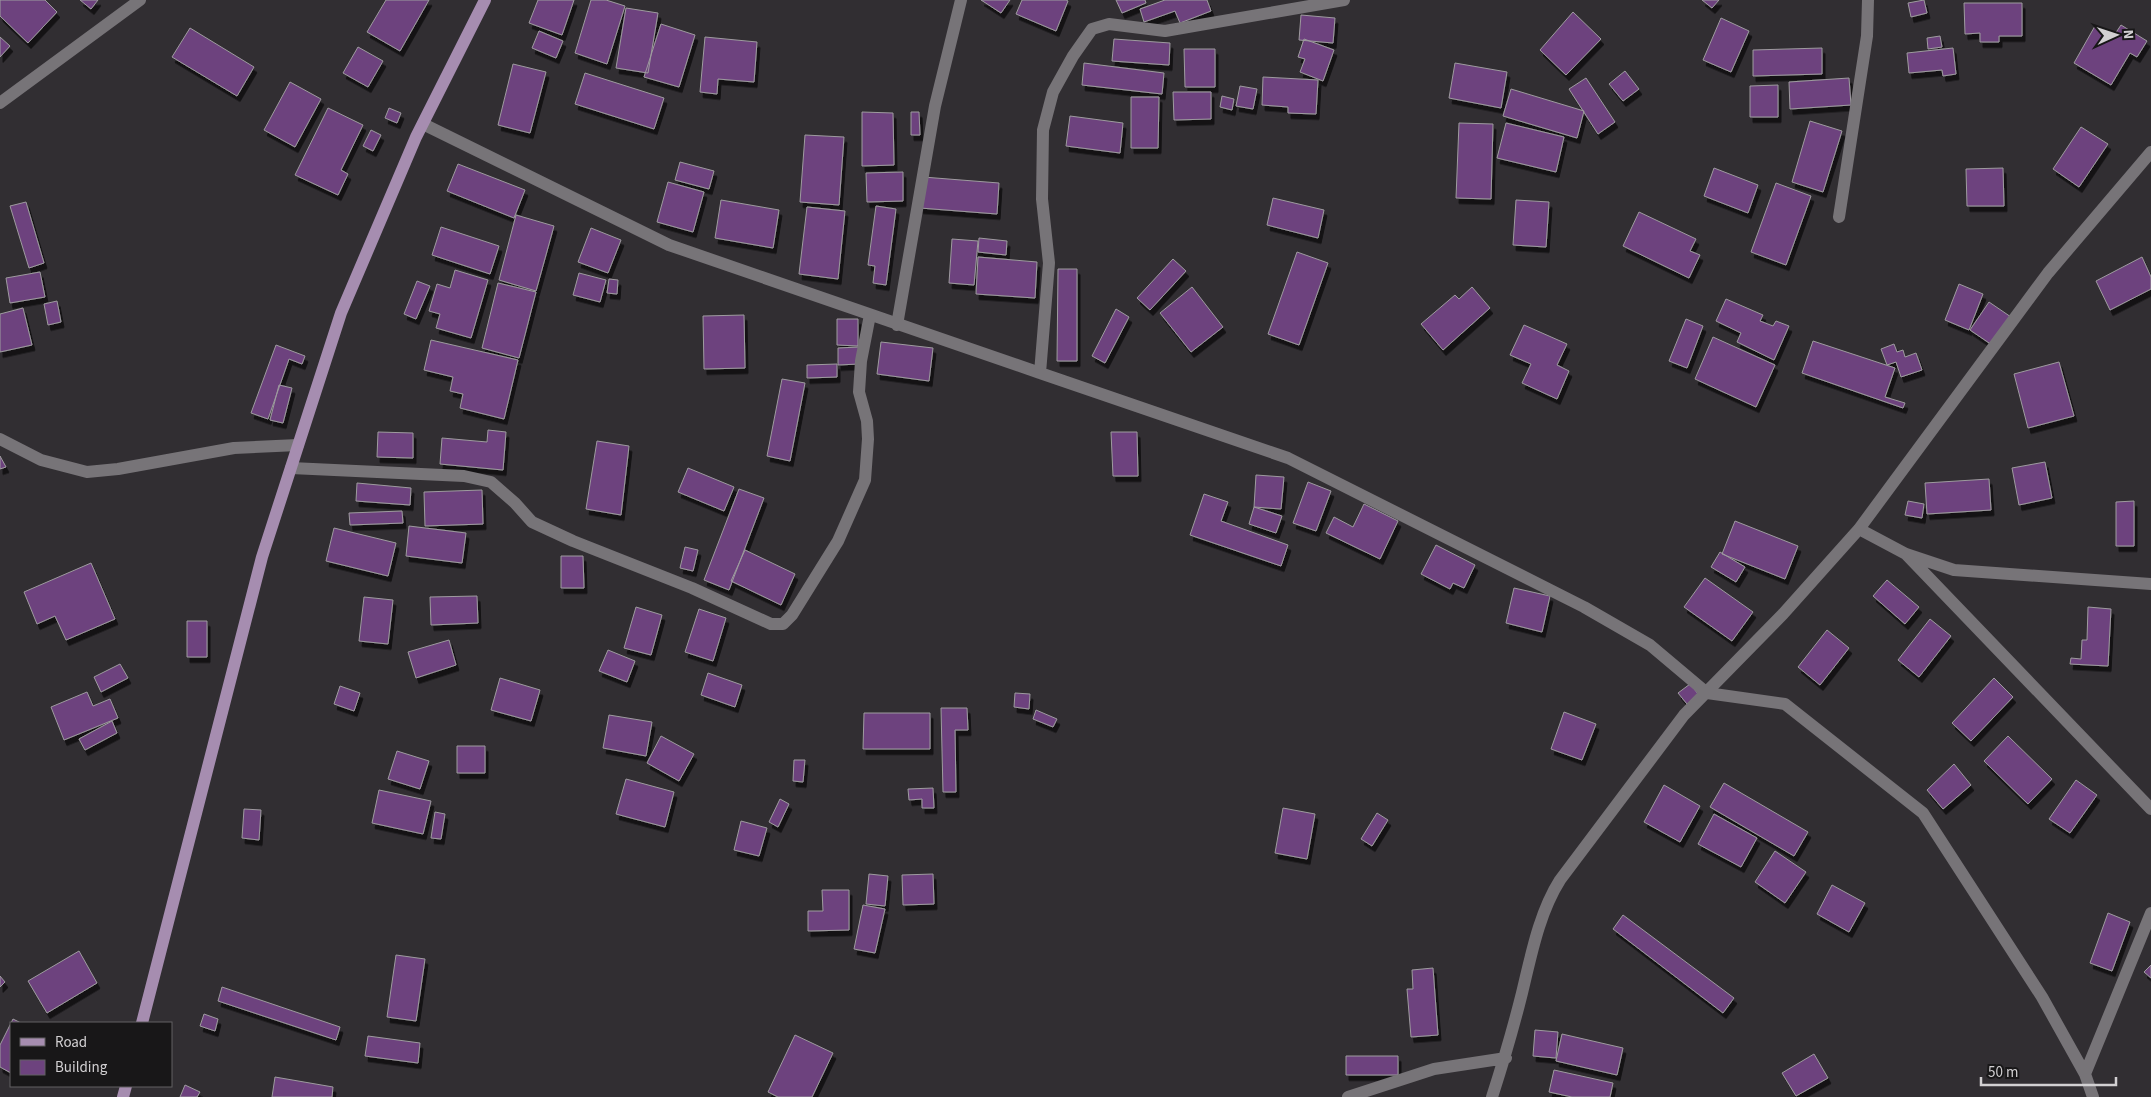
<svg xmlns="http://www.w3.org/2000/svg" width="2151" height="1097" font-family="'Source Sans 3',sans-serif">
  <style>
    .building { fill: #6d437e; stroke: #9e9b9f; filter: url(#shadow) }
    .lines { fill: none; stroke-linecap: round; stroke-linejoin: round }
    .minor { stroke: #777478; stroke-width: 12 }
    .major { stroke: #a68db0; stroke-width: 12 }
  </style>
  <defs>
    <filter id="shadow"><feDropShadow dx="3" dy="5.5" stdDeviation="0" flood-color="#0009"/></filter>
  </defs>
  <rect width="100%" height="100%" fill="#312e32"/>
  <path class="building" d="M0,0H45L57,12L28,43L0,16Z
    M80,0H98L91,9Z
    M386,0H429L400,51L367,32Z
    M538,0H574L562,35L529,23Z
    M591,0H606L625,6L607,64L575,53Z
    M981,0H1010L1001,13Z
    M1022,0H1066L1068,1L1056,31L1016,14Z
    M1116,0H1145L1146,3L1122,13Z
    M1165,0H1207L1211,11L1180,23L1175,11L1144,22L1140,9Z
    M1702,0H1719L1712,8Z
    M1924,0L1927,13L1911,17L1908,3Z
    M1964,3H2022V36H1999V42H1980V33L1965,34Z
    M626,8L658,13L648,73L616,68Z
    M1573,12L1601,39L1566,75L1540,50Z
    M1301,15L1335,18L1333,43L1299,40Z
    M1721,18L1749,31L1731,72L1703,60Z
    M661,24L695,35L679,87L644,77Z
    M2121,25L2147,41L2137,57L2130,53L2111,85L2074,63L2095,26L2113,37Z
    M190,28L254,67L237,96L172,57Z
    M539,31L563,41L556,58L532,48Z
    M1940,36L1942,47L1928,49L1927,38Z
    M0,37L10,46L0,57Z
    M705,37L757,42L754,82L718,79L717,94L700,92Z
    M1114,39L1170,43L1169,65L1112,61Z
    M1304,39L1334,50L1323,81L1300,72L1305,59L1298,57Z
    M358,47L383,61L368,87L343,73Z
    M1822,48V74L1753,76V50Z
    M1953,48L1956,74L1943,76L1942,70L1909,73L1907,53Z
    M1184,49H1215V87H1185Z
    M1084,63L1164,73L1162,94L1082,85Z
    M1455,63L1507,72L1501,108L1449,98Z
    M513,64L546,72L530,133L498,125Z
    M1625,71L1639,89L1623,101L1609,84Z
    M585,73L664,98L654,129L575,104Z
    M1263,77L1318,80L1316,114L1288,113V107L1262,105Z
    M1586,78L1615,122L1598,134L1569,89Z
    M1849,78L1851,105L1790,109L1789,82Z
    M290,82L321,99L295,147L264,130Z
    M1778,85V117H1750V86Z
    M1240,86L1257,89L1253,109L1236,106Z
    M1511,89L1584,111L1577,138L1503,116Z
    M1173,92H1211V119L1174,120Z
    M1222,96L1234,99L1232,110L1220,107Z
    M1131,97H1159L1158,148H1131Z
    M328,108L363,125L341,170L348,174L338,195L295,175Z
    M389,108L401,113L397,123L385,118Z
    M862,112L893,113L894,165L862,166Z
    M911,112H919L920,135H911Z
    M1070,116L1123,123L1120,153L1066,146Z
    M1810,121L1842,131L1823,192L1792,182Z
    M1459,123L1493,124L1491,199L1456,198Z
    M1506,123L1564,137L1556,172L1497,158Z
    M2081,127L2108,144L2079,187L2053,169Z
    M371,130L381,135L373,151L363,146Z
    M805,135L844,137L839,205L800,202Z
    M680,162L714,171L709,189L675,180Z
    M458,164L525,190L514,218L447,191Z
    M1714,168L1758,185L1748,213L1704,196Z
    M2003,168L2004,206H1967L1966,169Z
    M903,172V201L867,202L866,173Z
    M923,177L999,183L997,214L920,208Z
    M668,182L704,192L693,232L657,222Z
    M1776,183L1811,196L1786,265L1751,252Z
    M1273,198L1324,210L1318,238L1267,225Z
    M721,200L779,210L773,248L715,238Z
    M1516,200L1549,202L1546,247L1513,245Z
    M26,202L44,263L29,268L10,206Z
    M876,206L896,209L886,285L873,283L875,266L868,265Z
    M807,207L845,211L838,279L799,274Z
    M1639,212L1696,239L1690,251L1700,255L1689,278L1623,246Z
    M516,215L554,226L536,291L499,280Z
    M441,227L499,246L490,274L432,255Z
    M591,228L621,240L608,273L578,262Z
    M979,238L1007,241L1006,255L978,252Z
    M952,239L978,241L974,285L949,283Z
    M1297,252L1328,263L1299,345L1268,334Z
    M978,257L1037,262L1035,298L976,294Z
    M2142,257L2151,277V289L2110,310L2096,281Z
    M1173,259L1186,271L1150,310L1137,298Z
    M1058,269H1077V361H1057Z
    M455,270L488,280L471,338L436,328L440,314L429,311L437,284L450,288Z
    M40,272L45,297L10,303L6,278Z
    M579,273L606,280L600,302L573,295Z
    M609,279L618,280L617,294L607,293Z
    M417,281L430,286L416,319L404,314Z
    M498,283L536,292L519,358L482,348Z
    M1959,284L1983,294L1969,330L1945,320Z
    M1192,287L1223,327L1191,352L1160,313Z
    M1472,287L1490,308L1443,350L1421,324L1455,295L1459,299Z
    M1726,299L1763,315L1760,321L1773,326L1776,321L1789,326L1774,360L1737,342L1741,333L1716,321Z
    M57,301L61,322L48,325L44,304Z
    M1989,302L2011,317L1992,345L1970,330Z
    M23,308L32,345L0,352V314Z
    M1116,309L1129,317L1105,363L1092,356Z
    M744,315L745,368L704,369L703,316Z
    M837,319H858V346L837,345Z
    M1686,319L1703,326L1687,368L1669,361Z
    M1524,325L1567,344L1557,365L1569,371L1557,399L1522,383L1531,364L1510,355Z
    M1713,337L1775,365L1756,407L1695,379Z
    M431,340L518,360L504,419L460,408L463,394L450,391L453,377L424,370Z
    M1813,341L1895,368L1885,397L1905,403L1903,408L1802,373Z
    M881,342L933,348L929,381L877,374Z
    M1894,344L1897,352L1903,350L1905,357L1916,353L1922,370L1901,377L1896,362L1887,365L1881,349Z
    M276,345L305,356L302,364L289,359L268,419L251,413Z
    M859,347V364L838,365V348Z
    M2059,362L2074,416L2028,428L2014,374Z
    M837,364V377L807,378V365Z
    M782,379L805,383L790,461L767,456Z
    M279,385L292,388L283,423L270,420Z
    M488,430L506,432L503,470L440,464L442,438L487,442Z
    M378,432L413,433V458L377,457Z
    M1111,432H1137L1138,476H1113Z
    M597,441L629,446L621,515L586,509Z
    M0,456L6,467L0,469Z
    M2045,462L2052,498L2019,505L2012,468Z
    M688,468L734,487L724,511L678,492Z
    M1256,475L1284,477L1281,509L1254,507Z
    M1989,479L1991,510L1927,514L1925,483Z
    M1308,482L1331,491L1316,531L1293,523Z
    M357,483L411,488L410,505L356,501Z
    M739,489L764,498L729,590L704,580Z
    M482,490L483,524L425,526L424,492Z
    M1204,494L1228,502L1221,521L1288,545L1281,566L1190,535Z
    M1908,501L1924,504L1922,518L1905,515Z
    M2134,501V546H2116V502Z
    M1364,504L1398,521L1380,559L1326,533L1334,517L1353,527Z
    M1254,507L1282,516L1276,533L1249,524Z
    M402,511L403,523L350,525L349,513Z
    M1735,521L1798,546L1785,579L1722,554Z
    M409,526L466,533L462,563L406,556Z
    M334,528L396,543L388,576L326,561Z
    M1436,545L1475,565L1464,588L1453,583L1450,589L1421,574Z
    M685,547L698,550L693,571L680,568Z
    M745,550L795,574L781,605L731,581Z
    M1720,552L1745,567L1736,582L1711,567Z
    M561,556H583L584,588H561Z
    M91,563L115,619L66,640L55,616L37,624L24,592Z
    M1705,578L1753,612L1732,641L1684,607Z
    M1887,580L1919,607L1905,624L1873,596Z
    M1514,588L1550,596L1542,632L1506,623Z
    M477,596L478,623L431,625L430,597Z
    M364,597L393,600L388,644L359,641Z
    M636,607L662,615L651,655L624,648Z
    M2088,607L2111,609L2108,666L2070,664L2071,658L2081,659L2082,640H2087Z
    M699,609L726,618L713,661L685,652Z
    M1930,619L1951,636L1919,677L1898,660Z
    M187,621H207V657H187Z
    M1827,630L1849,648L1820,685L1798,667Z
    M449,640L456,665L416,678L408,652Z
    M608,650L635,661L627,682L599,671Z
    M120,664L128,678L101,692L94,677Z
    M708,673L742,685L735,707L701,695Z
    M500,678L540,690L531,721L491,710Z
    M1994,678L2013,697L1971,741L1952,723Z
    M1690,684L1699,695L1687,704L1678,693Z
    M340,686L360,693L354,711L334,704Z
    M87,692L93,706L110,699L118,718L64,740L51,707Z
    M1015,693L1030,694L1029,709L1014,707Z
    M941,708H967L968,730H955L956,792H943Z
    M1036,710L1057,719L1053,727L1033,719Z
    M1564,712L1596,724L1582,760L1551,749Z
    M864,713H930V749H863Z
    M609,715L652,722L646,756L603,748Z
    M112,721L117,733L85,750L79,739Z
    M661,736L694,754L679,781L647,763Z
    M2008,736L2052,779L2028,804L1984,761Z
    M457,746H485V773H457Z
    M397,751L429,761L420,789L388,779Z
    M794,760H805L803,782L793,781Z
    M1954,764L1971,785L1943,809L1927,790Z
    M626,779L674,792L665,827L616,814Z
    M2076,780L2097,795L2070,833L2049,819Z
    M1724,783L1808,832L1794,856L1710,807Z
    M1664,785L1700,806L1680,842L1644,822Z
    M933,788L934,808H922V799L909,800L908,789Z
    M379,790L431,801L423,834L372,823Z
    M780,799L789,804L778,827L769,822Z
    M1283,808L1315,814L1307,859L1275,853Z
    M244,809L261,810L259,840L242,838Z
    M435,812L445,814L441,839L431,838Z
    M1377,813L1388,820L1372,846L1361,839Z
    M1714,814L1757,838L1741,867L1698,844Z
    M741,821L767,828L759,856L734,850Z
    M1775,851L1806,872L1785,903L1755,882Z
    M869,874L888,876L885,906L866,904Z
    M933,874L934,904L903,905L902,875Z
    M1832,885L1865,903L1849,932L1817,914Z
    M822,890H849V930L808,931V911H823Z
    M863,905L885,909L875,953L854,949Z
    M2108,913L2130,922L2112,971L2090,963Z
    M1623,915L1734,998L1723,1013L1613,929Z
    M79,951L97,983L47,1013L28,981Z
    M396,955L425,959L416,1021L387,1017Z
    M2151,965V978L2144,972Z
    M1433,968L1438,1035L1411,1037L1407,989H1413L1412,970Z
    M0,976L5,982L0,987Z
    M222,987L340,1027L336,1040L218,1001Z
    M204,1014L218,1019L215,1031L200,1026Z
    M13,1019L21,1023H11V1073L0,1067V1045Z
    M1535,1030L1558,1032L1556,1058L1533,1056Z
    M1562,1034L1623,1048L1617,1075L1556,1061Z
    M795,1035L833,1053L812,1097H778L768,1092Z
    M368,1036L420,1043L418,1063L365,1056Z
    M1814,1054L1828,1078L1796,1096L1782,1073Z
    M1346,1056H1398V1075H1346Z
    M1554,1070L1613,1083L1610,1097H1572L1549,1092Z
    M275,1077L333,1087L332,1097H272Z
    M185,1085L200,1092L197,1097H180Z"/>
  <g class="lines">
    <path class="minor" d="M0,103L140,0
      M423,124L669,245L1040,373L1049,263L1042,199L1043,130L1053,92L1073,56L1092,29L1109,24L1165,31L1344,0
      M1839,217L1867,36L1868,0
      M897,325L935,106L961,0
      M1040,373L1288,458L1584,607L1650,645L1707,693L1785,704L1923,813L2042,997L2085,1074
      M0,439L41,460L87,472L118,469L234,448L298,445
      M291,468L464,476L491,482L515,503L532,522L573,541L692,588L771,624H783L792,615L838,541L865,480L868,439L867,421L859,392L861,361L870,315
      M1859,529L1906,554L1954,570L2151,584
      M1906,554L2151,809
      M1348,1097L1434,1069L1506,1058
      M1492,1097C1503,1063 1513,1029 1522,993C1531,956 1539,913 1560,880L1684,715L1783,614L1859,529L2048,273L2151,152
      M2093,1097L2085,1074L2151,913"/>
    <path class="major" d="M142,1023L262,557L341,313L416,137L485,0
      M123,1097L126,1086"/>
  </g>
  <rect x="10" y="1022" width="162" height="65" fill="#181718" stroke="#626162"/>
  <rect x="20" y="1038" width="25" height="8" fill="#a68db0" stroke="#626162"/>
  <text x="55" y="1047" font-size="15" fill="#d2d0d2">Road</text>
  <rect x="20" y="1060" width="25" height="15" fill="#6d437e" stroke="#626162"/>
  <text x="55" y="1072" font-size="15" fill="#d2d0d2">Building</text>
  <g transform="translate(2116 35) rotate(87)" stroke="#181718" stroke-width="4" paint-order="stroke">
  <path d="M0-4L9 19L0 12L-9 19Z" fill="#d2d0d2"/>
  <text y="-8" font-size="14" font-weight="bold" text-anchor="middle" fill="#d2d0d2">N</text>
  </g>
  <path d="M1981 1077v8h135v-8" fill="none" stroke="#d2d0d2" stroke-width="2.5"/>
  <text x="1988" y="1077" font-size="15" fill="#d2d0d2" stroke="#181718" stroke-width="4" paint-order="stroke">50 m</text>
</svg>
